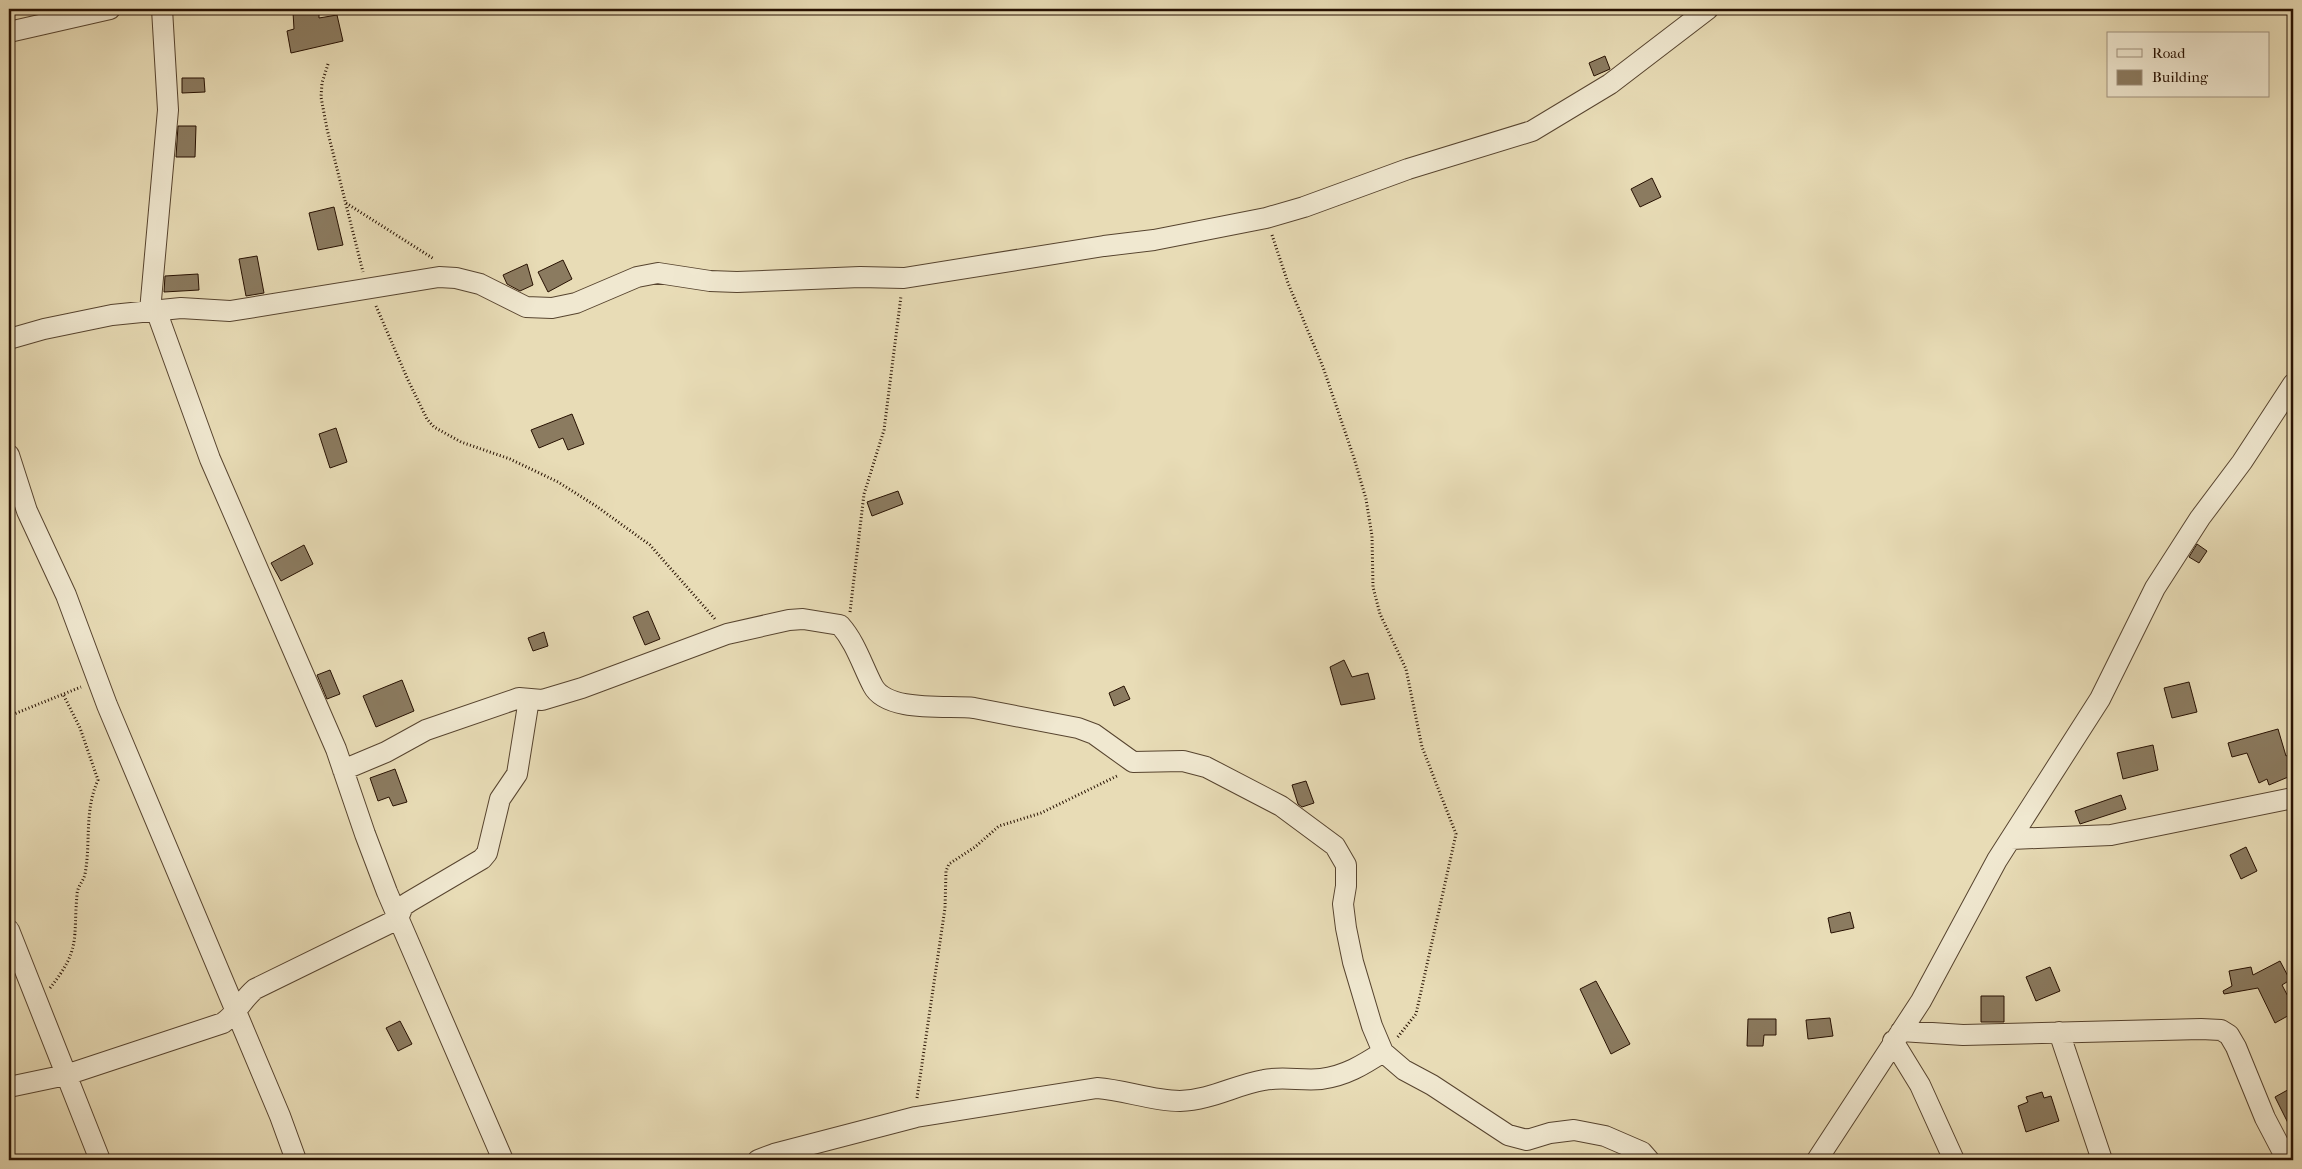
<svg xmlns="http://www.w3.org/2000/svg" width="2302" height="1169" font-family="'IM FELL French Canon',serif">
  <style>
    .building { fill: #8b7b60; stroke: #271102 }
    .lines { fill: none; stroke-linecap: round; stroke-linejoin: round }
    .street-casing { stroke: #57442f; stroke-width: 22 }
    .path { stroke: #271102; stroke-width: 3; stroke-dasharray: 1 2.5; stroke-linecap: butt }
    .street { stroke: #f0e8d0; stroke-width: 20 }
  </style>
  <rect width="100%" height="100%" fill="#e8dcb6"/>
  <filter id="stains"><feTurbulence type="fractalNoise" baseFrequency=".004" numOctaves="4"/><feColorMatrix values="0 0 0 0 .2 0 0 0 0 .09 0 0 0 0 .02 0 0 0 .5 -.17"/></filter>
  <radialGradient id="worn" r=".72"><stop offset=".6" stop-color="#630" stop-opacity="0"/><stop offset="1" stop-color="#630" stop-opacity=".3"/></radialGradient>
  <path class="building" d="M319,9V18L337,15L343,41L291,53L287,31L294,29L293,12Z
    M1605,56L1610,69L1594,76L1589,63Z
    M182,78H204L205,92L182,93Z
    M178,126H196L195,157H176Z
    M1652,178L1661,197L1640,207L1631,189Z
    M334,207L343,245L318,250L309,213Z
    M257,256L264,293L246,296L239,259Z
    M563,260L572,279L548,292L538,272Z
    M527,264L533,285L520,291L507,284L503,275Z
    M198,274L199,290L164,292L165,276Z
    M572,414L584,444L568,450L563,438L539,448L531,430Z
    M336,428L347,462L330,468L319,434Z
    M898,491L903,504L872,516L867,502Z
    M2197,544L2207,551L2199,563L2189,557Z
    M304,545L313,564L281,581L271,563Z
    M648,611L660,639L645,645L633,617Z
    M544,632L548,646L533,651L528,638Z
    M1344,660L1352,677L1368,673L1375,699L1341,705L1330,667Z
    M330,670L340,694L327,699L317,675Z
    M402,680L414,711L376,727L363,696Z
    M2189,682L2197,712L2172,718L2164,688Z
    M1124,686L1130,699L1114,706L1109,693Z
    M2278,729L2286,756L2293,753V775L2269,785L2267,779L2259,783L2247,753L2232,757L2228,743Z
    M2153,745L2158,770L2123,779L2117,753Z
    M395,769L407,802L393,806L389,797L378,801L370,778Z
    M1306,781L1314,803L1302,807L1298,804L1292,785Z
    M2121,795L2126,809L2080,824L2075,811Z
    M2246,847L2257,871L2241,879L2230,855Z
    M1850,912L1854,928L1831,933L1828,918Z
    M2280,961L2290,980L2282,985L2293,1006V1013L2275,1023L2258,988L2224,994L2223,991L2232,986L2229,971L2251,967L2253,975Z
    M2050,967L2060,991L2036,1001L2026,977Z
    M1596,981L1630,1044L1611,1054L1580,989Z
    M1981,996H2004V1022H1981Z
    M1830,1018L1833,1036L1808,1039L1806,1020Z
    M1748,1019H1776V1035H1764L1763,1046H1747Z
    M400,1021L412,1044L398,1051L386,1028Z
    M2293,1087V1133L2275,1097Z
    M2042,1092L2044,1098L2051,1096L2059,1121L2026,1132L2018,1106L2028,1102L2026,1097Z"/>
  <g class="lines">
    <g class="street-casing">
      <path id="street" d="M9,32L110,9
        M156,310L210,459L336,749L365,834L387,892L503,1160
        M150,311L168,110L162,9
        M9,339L44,329L112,315L181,308L230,311L439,277L456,278L480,284L526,307L552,308L576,303L637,277L658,273L710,281L737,282L860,277L904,278L1104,246L1154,240L1266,218L1304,207L1408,169L1532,131L1610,84L1708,9
        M9,455L27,511L66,595L107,705L280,1116L296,1160
        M343,770L386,752L426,730L519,698L542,700L582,688L727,634L789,620L803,619L840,625C856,643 862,665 873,686C887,713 949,705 974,708L1078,728L1094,734L1133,762L1183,761L1206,767L1281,806L1335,846L1346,865V886L1343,904L1346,928L1353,962L1372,1026L1383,1052L1404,1070L1432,1085L1508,1135L1527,1140L1550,1133L1574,1130L1605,1136L1642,1152L1649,1160
        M2011,839L2111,835L2293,798
        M9,930L100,1160
        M1901,1031L1963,1035L2201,1029L2221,1030L2229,1035L2236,1047L2265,1118L2287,1160
        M2059,1032L2102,1160
        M1893,1041L1920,1085L1954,1160
        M9,1087L66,1075L223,1023C237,1013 243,999 255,989L398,919L403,906L409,902L482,859L487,853L500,799L517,774L529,699
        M758,1160L774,1154L916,1117L1097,1088C1125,1090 1152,1101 1180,1101C1211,1100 1235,1085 1264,1080C1283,1076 1302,1081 1321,1079C1345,1076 1363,1065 1383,1052
        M1817,1160L1921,1001L1997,860L2100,699L2155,588L2200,518L2242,462L2293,384"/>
    </g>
    <path class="path" d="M328,64L322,83L321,97L327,129L363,272
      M346,203L434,259
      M1272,235L1288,283L1323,367L1354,458L1366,499L1372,536L1373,587L1380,614L1406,669L1422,747L1456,834L1416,1014L1397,1038
      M376,306L408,380L427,419L434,427L461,442L510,459L558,482L596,506L650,545L715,619
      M850,612L864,494L884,430L901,296
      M9,716L81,687
      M50,988C81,949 73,940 77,895C77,887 83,882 85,874C91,842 84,811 98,780L80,728L63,694
      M917,1098L945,908L946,871L949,864L975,847L999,826L1041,813L1119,775"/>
    <use href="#street" class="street"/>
  </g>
  <rect width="2302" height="1169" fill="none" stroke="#e8dcb6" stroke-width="30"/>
  <rect x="10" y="10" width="2282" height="1149" fill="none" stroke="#271102" stroke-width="2.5"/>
  <rect x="15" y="15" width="2272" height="1139" fill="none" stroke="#271102"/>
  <rect x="2107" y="32" width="162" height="65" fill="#f0e8d0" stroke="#a0927e"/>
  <rect x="2117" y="49" width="25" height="8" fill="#f0e8d0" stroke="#a0927e"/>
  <text x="2152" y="58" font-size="15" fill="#271102">Road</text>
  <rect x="2117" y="70" width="25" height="15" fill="#8b7b60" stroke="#a0927e"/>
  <text x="2152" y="82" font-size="15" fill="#271102">Building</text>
  <rect width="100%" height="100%" filter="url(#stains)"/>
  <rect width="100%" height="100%" fill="url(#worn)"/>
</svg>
